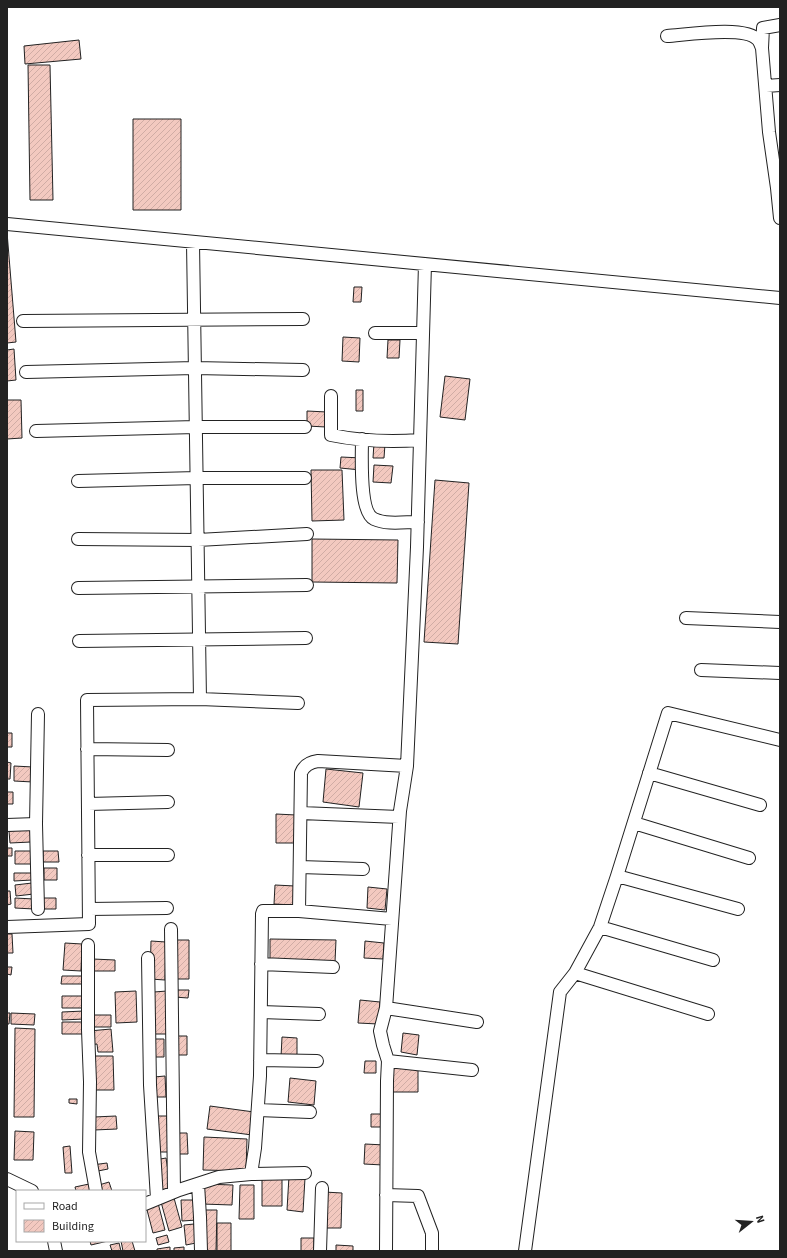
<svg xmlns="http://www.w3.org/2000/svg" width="787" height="1258" font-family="'Source Sans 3',sans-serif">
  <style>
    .building { fill: url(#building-hatch); stroke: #222 }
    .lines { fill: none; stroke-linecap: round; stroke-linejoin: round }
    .minor-casing { stroke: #222; stroke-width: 14 }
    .minor { stroke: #fff; stroke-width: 12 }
  </style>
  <defs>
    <pattern id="building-hatch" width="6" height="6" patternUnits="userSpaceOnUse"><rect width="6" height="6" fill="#f3c9c0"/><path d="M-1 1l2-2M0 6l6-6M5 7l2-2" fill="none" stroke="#d0aca5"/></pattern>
  </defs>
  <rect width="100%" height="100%" fill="#fff"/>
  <path class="building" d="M79,40L81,59L25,64L24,46Z
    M28,65H50L53,200H30Z
    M133,119H181V210H133Z
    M7,232L16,342L7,343Z
    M354,287H362L361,302H353Z
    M343,337L360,338L359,362L342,361Z
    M388,340H400L399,358H387Z
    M14,349L16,380L7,381V350Z
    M445,376L470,379L465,420L440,417Z
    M356,390H363V411H356Z
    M7,400H21L22,438L7,439Z
    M307,411L327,412L326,427L307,426Z
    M374,443L385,444L384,458H373Z
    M341,457L362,458L361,470L340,468Z
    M374,465L393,466L391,483L373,482Z
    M311,470H342L344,520L312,521Z
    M435,480L469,483L458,644L424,642Z
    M312,539L398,540L397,583L312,582Z
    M7,733H12V747H7Z
    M7,762L11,763L10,779H7Z
    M14,766L33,767V782L14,781Z
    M326,769L363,773L359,807L323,802Z
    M7,792H13V804H7Z
    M276,814L296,815L295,843H276Z
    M30,829L31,842L10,843L9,831Z
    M7,848H12V856H7Z
    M15,851H33V864H15Z
    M43,851H58L59,862H43Z
    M44,868H57V880H44Z
    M14,873H32V880L14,881Z
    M32,883L34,894L16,896L15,885Z
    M275,885L295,886L294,905L274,904Z
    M368,887L387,889L385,910L367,908Z
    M7,891H10L11,904L7,905Z
    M15,898L34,899V909L15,908Z
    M41,898H56V909H42Z
    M7,934H12L13,953H7Z
    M270,939L336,940L335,962L270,960Z
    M176,940H189V979H176Z
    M151,941L166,942L165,980L150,979Z
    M365,941L384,943L383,959L364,958Z
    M65,943L82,944L81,971L63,970Z
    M93,959L115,960V971H92Z
    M7,967H12L11,975L7,974Z
    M62,976H83V984H61Z
    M174,990H189L188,998L174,997Z
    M136,991L137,1022L116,1023L115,992Z
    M167,991V1034H155L154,992Z
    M62,996H84V1008H62Z
    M360,1000L380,1002L378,1024L358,1023Z
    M84,1011V1019L62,1020V1012Z
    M7,1013H10L9,1024H7Z
    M11,1013L35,1014L34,1025L11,1024Z
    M92,1015H111V1027H92Z
    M62,1022H83V1034H62Z
    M15,1028L35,1029L34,1117H14Z
    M111,1029L113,1052H98L97,1044L89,1045V1031Z
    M403,1033L419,1035L417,1055L401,1052Z
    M177,1036H187V1055H177Z
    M282,1037L297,1038V1058L281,1057Z
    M152,1039H164V1057H152Z
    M91,1056H113L114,1090H91Z
    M365,1061H376V1073H364Z
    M391,1067H418V1092H391Z
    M165,1076L166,1097H155L154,1077Z
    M290,1078L316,1081L314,1105L288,1102Z
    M69,1099H77V1104L69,1103Z
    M210,1106L254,1112L252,1135L207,1129Z
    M371,1114H383V1127H371Z
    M116,1116L117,1129L94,1130V1117Z
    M156,1116H167L168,1152H158Z
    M15,1131L34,1132L33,1160H14Z
    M176,1133H187L188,1154H177Z
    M204,1137L247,1139L246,1171L203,1170Z
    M365,1144L385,1145L383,1165L364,1164Z
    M70,1146L72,1173H65L63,1147Z
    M166,1158L171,1190L159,1191L155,1160Z
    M107,1163L108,1169L93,1172L92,1165Z
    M262,1176H282V1206H262Z
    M289,1176L305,1178L303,1212L287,1210Z
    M109,1182L112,1191H100L99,1185Z
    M89,1184L91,1191H76L75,1187Z
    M203,1184L233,1185L232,1205L202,1204Z
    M240,1185H254V1219H239Z
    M324,1192L342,1193L341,1228H323Z
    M174,1198L182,1227L169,1231L161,1202Z
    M181,1200H196L197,1220L182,1221Z
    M158,1203L165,1230L153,1233L146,1206Z
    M203,1210H217L216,1251H203Z
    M217,1223H231V1251H217Z
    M194,1224L196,1243L186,1245L184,1225Z
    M167,1235L169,1242L158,1245L156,1238Z
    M301,1238H314V1251H301Z
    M90,1241H108L91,1245Z
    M121,1241H132L135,1251H123Z
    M119,1243L121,1251H112L110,1245Z
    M336,1245L353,1246V1251H336Z
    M170,1247V1251H157V1249Z
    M184,1247V1251H174V1248Z"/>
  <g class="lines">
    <g class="minor-casing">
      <path id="minor" d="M780,25L763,28L762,48L769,132L777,188L780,218
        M667,36C685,35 746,25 758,40C760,42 761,46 762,48
        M766,86L780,85
        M7,224L780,298
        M193,243L200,699
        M23,321L303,319
        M375,333H423
        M26,372L195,368L303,370
        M331,396V435C360,441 391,442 420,440
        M36,431L196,427H305
        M362,439C362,455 359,512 374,519C387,525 404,522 418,522
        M78,481L197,478H305
        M78,539L198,540L307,534
        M78,588L307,585
        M686,618L780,622
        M79,641L306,638
        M701,670L780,673
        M38,714L36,824L38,909
        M87,749L168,750
        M649,773L760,805
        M88,804L168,802
        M301,813L399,817
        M634,823L749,858
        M7,825L36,824
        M88,855H168
        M300,867L363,869
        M617,876L738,909
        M89,909L167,908
        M299,911L392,919
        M7,927L89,924L87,700L200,699L298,703
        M600,927L713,960
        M171,929L174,1192
        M88,945V1030L90,1082L89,1152L96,1191
        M148,958L150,1085L157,1199
        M261,964L333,967
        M575,973L708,1014
        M386,1008L477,1022
        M261,1012L319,1014
        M260,1060L317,1061
        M388,1061L472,1070
        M258,1110L310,1112
        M251,1174L305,1173
        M7,1179L32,1191
        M198,1184L200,1217L201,1251
        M386,1195L418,1196L432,1233V1251
        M145,1204L179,1190L219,1177L251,1174L255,1148L260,1076L262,914L263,911H299L301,773C304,765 311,762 318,761L407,766L417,547L425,264
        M54,1241L56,1251
        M320,1251L322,1188
        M386,1251L387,1081L388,1061L383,1045L380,1031L386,1008L400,811L407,766
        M525,1251L560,992L575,973L600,927L617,876L668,713L780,740"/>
    </g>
    <use href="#minor" class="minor"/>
  </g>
  <rect width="787" height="1258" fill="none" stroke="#222222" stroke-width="16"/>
  <rect x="16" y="1190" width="130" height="52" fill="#ffffff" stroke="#a7a7a7"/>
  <rect x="24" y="1203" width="20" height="6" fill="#ffffff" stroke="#a7a7a7"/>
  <text x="52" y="1210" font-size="12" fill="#222222">Road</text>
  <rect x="24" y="1220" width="20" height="12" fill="url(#building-hatch)" stroke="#a7a7a7"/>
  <text x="52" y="1230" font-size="12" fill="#222222">Building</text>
  <g transform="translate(751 1222) rotate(73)" stroke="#ffffff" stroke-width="3" paint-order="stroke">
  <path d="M0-3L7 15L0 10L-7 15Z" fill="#222222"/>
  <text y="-6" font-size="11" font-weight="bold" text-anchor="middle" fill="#222222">N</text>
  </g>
</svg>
